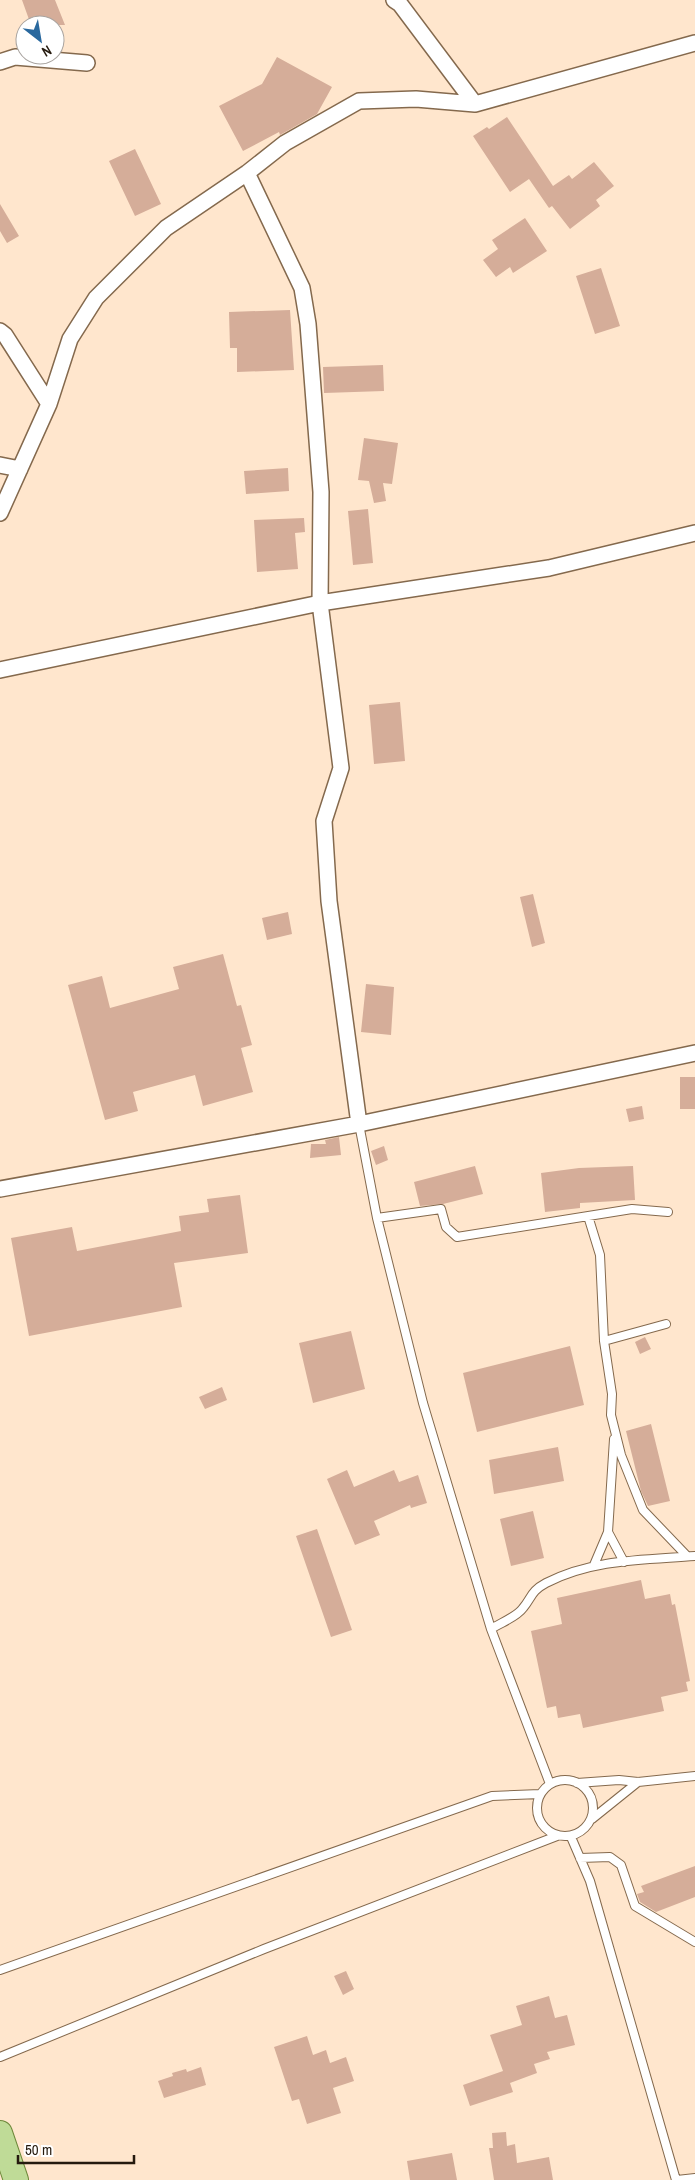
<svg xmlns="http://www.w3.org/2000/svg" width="695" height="2180" font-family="'Archivo Narrow',sans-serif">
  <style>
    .building { fill: #d5ad99 }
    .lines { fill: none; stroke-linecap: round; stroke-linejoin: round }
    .lane-casing { stroke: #84694d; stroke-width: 10 }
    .street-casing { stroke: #84694d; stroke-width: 18 }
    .primary-casing { stroke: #6e883a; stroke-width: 26 }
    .lane { stroke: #fff; stroke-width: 8 }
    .street { stroke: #fff; stroke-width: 15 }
    .primary { stroke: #bfdb97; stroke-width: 24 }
  </style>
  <rect width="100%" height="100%" fill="#ffe6cd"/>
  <path class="building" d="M22,0H55L65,25H31Z
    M277,57L332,87L317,114L280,135L279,132L243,151L219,106L262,84Z
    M507,117L553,186L569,175L572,179L594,162L614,186L596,200L600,206L570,229L552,206L549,208L529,179L510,192L473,136L487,127L489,129Z
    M135,149L161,204L135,216L109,161Z
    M0,204L19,236L7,243L0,231Z
    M525,218L547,251L513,273L510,267L496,277L483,260L498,249L492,240Z
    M601,268L620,326L595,334L576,276Z
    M290,310L294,370L237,372V348H230L229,312Z
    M383,365L384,391L324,393L323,367Z
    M364,438L398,443L392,484L383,483L386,501L374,503L369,481L358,480Z
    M288,468L289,491L246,494L244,471Z
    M368,509L373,563L353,565L348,511Z
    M304,518L305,532L295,533L298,569L257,572L254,520Z
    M400,702L405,761L374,764L369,705Z
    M533,894L545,943L532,947L520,897Z
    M288,912L292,934L267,940L262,918Z
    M223,954L237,1006L241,1005L252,1045L241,1048L253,1092L203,1106L195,1075L133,1092L138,1111L105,1120L68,985L102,976L110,1008L179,989L173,967Z
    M366,984L394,987L391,1035L361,1032Z
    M680,1077H695V1109H680Z
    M642,1106L644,1119L629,1122L626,1109Z
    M339,1137L341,1155L310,1158L311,1144H326L325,1140Z
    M384,1146L388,1160L376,1165L371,1151Z
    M475,1166L483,1194L443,1204L420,1206L414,1182Z
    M633,1166L635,1200L580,1203V1208L545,1212L541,1173L579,1168Z
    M240,1195L248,1253L174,1263L182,1307L29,1336L11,1238L72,1227L77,1251L181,1231L179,1216L209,1212L207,1199Z
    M351,1331L365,1389L313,1403L299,1343Z
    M645,1337L651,1349L640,1354L635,1342Z
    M570,1346L584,1405L477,1432L463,1373Z
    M222,1387L227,1400L205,1409L199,1397Z
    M651,1424L670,1501L648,1506L641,1491L626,1431Z
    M558,1447L564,1481L494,1494L489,1460Z
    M347,1470L354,1487L394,1470L399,1482L418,1475L427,1503L411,1508L410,1505L374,1521L380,1535L355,1545L327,1479Z
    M533,1511L544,1558L511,1566L500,1519Z
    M317,1529L352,1630L331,1637L296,1536Z
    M641,1580L645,1599L670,1594L672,1605L675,1604L690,1681L686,1682L688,1691L661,1697L664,1711L583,1728L580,1714L558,1718L556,1706L547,1708L531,1631L562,1624L557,1598Z
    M695,1866V1897L656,1912L640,1902L637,1894L644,1892L641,1886Z
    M346,1971L354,1989L343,1995L334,1976Z
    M549,1996L555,2018L567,2015L575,2045L547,2052L550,2059L534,2064L537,2073L510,2083L513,2092L470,2106L463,2085L503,2071L490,2035L522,2025L516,2006Z
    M307,2036L313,2055L326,2050L330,2063L346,2057L354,2081L333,2088L341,2113L307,2124L299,2099L292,2101L274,2047Z
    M201,2067L206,2085L164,2098L158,2081L173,2076L172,2073L186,2069L187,2072Z
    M506,2132L507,2146L515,2144L517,2163L549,2157L553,2180H494L489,2148H493L492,2133Z
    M452,2153L457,2180H410L407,2161Z"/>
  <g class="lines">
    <g class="lane-casing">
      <path id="lane" d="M359,1124L377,1218L423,1403L491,1629L550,1784
        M588,1216L600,1255L604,1341L612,1394L611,1415L621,1455L643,1510L687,1556
        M377,1218L441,1209L446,1227L457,1237L632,1209L668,1212
        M604,1341L666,1324
        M608,1532L624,1562
        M594,1565L608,1532L614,1439
        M491,1629C500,1623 517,1617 523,1608C532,1597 531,1591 546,1583C592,1559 644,1560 695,1556
        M537 1808a28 28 0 1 1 56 0a28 28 0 1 1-56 0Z
        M577,1783L619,1780L638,1782L695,1776
        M592,1819L638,1782
        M571,1837L590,1881L676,2180
        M580,1858L610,1857L621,1865L635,1906L695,1942
        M0,1970L492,1796L540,1794
        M0,2057L264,1949L557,1836
        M677,2180L695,2178"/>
    </g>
    <g class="street-casing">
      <path id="street" d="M394,0L400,4L475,104
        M0,62L15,57L87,63
        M247,173L302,288L308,324L321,492L320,603L341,768L324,821L329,901L359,1124
        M0,331L5,335L49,404
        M0,465L20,469
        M0,513L49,404L70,339L96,298L166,228L247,173L285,143L359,101L416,99L475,104L695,43
        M0,670L320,603L549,568L695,533
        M0,1189L359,1124L695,1053"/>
    </g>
    <g class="primary-casing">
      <path id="primary" d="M0,2133L16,2180"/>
    </g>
    <use href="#lane" class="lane"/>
    <use href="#street" class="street"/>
    <use href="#primary" class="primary"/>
  </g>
  <g transform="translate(40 40) rotate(149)"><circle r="24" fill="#ffffff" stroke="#a8a39f"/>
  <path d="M0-4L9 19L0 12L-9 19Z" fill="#29689e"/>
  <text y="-8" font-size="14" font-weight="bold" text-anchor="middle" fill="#251a0e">N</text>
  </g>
  <path d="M18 2155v8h116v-8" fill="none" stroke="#251a0e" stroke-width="2.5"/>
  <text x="25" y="2155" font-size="15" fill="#251a0e" stroke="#ffffff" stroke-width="4" paint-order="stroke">50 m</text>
</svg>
